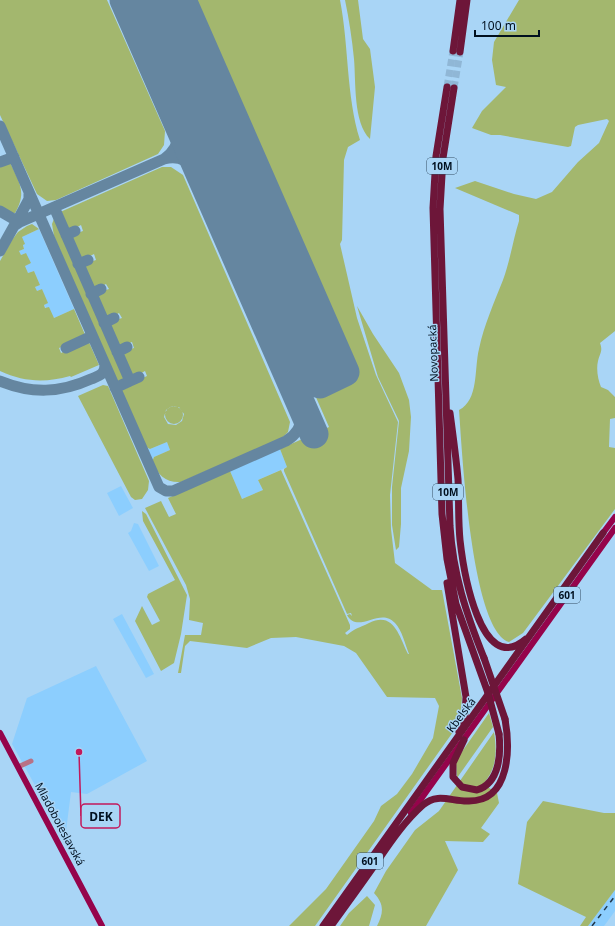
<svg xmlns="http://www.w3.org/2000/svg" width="615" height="926" font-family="'Noto Sans',sans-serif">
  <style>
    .built { fill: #8ccefe }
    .green { fill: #a3b76e; fill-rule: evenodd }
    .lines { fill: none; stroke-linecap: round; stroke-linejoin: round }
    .taxiway { stroke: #6586a0; stroke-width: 11 }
    .runway { stroke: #6586a0; stroke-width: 29 }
    .highway-tunnel { stroke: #90b7d6; stroke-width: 7; stroke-dasharray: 7 3.5; stroke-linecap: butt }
    .minor { stroke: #b87286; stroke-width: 5 }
    .major { stroke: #95044b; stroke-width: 6 }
    .highway { stroke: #6d1639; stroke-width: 7 }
    .rail { stroke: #213649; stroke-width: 1.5; stroke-dasharray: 5 5; stroke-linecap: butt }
    .highway-bridge { stroke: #6d1639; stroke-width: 7 }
    .labels { text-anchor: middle; stroke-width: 3; stroke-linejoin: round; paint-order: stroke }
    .shield { fill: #a9d5f6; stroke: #334b60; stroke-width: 1 }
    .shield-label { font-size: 10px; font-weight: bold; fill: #00101f }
    .street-label { font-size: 11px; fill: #00101f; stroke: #a9d5f6 }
    .leader { fill: none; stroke: #c2185b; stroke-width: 1.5 }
    .callout-dot { fill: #c2185b; stroke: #a9d5f6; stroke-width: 1.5 }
    .callout { fill: #a9d5f6; stroke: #c2185b; stroke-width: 1.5 }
    .callout-label { font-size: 12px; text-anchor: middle; font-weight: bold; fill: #00101f }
  </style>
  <rect width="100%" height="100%" fill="#a9d5f6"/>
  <path class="built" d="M39,229L74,309L54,318L44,305L47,303L42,289L37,291L35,287L40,285L34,271L28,273L25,266L26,253L21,255L19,251L24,249L22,237Z
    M167,442L170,450L154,457L152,462L146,447L150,449Z
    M280,449L287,467L258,480L263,490L242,499L230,471Z
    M121,486L133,508L119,516L107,493Z
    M134,523L138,524L159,566L149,571L128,533L131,531Z
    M122,614L154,674L146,678L113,619Z
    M96,666L147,761L87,794L71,792L65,839L12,744L27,698Z
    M615,890V911L607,922L604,926H588Z"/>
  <path class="green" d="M0,0H107L165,131L164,145L158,154L56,200L47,201L37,194L0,115Z
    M142,0H340C349,46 346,95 360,140L348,147L344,160L342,240L340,244L357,318L376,375L398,422L390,495L391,529L395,563L432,590H442L462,698L460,717L453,732L315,926H289L326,889L374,821L381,806L397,794L412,774L433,738L439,706L435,698L387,697L356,653L344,646L296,637L271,638L247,648L190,641L185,646L181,673H178L185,635H201L203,623L189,620L190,599L186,585L145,508L161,501L169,517L176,514L168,498L230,471L242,499L263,490L258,480L281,470L350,625V629L345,633L347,635C355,628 359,628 369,623C394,611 399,636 408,654H409C405,644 402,630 395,623C380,606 358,635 347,615L350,614L352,616L351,613L347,614L284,471V469L287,467L280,449L329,427Z
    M345,0H358L363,39L370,49L375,87L370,139C353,123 356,81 354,59C352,39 349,19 345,0Z
    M519,0H615V331L600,343C603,351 600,353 598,361C596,369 598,380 601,387L608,390L615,397V418L610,419L609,447L615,448V509L523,633L509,642C471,630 462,449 459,410C479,400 474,369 479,349C484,325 494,303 503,280C510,261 513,240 519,221V215L455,188L475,181L514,194L536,199L552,192L578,162L599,143L609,121L607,119L578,125L575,127L571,146L568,147L500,135H491L472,128L482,111L506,87L496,85L492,60L494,42Z
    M9,160C18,181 28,191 15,213L8,214L0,210V164Z
    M162,167H171L183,175L290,422L288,432L282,438L181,482C166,483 158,475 152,462L154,457L170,450L167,442L150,449L146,447L120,388L147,376L145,371L131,379L119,353L134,348L132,342L117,348L106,323L122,318L119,313L105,320L93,294L109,289L106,284L92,291L80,265L96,260L94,254L79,262L68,236L83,231L81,225L66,233L58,213ZM172,406L179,407L184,414L182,421L176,425L168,424L164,417L166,410Z
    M55,216L126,377L123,382L118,385L54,236L52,224Z
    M32,224L39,229L22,237L25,244L23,245L24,249L19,251L21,255L26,253L31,263L25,266L28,273L34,271L40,285L35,287L37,291L42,289L48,303L44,305L45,308L49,307L54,318L74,309L86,337L59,348L61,353L88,340L99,365L71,377L70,376C45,383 24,382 0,371V261L12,240L18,232L27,226Z
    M357,306L373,334L399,373L409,400L411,417L409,451L401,488V524L399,547L396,550L392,525V487L399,421L378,377Z
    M103,385L108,386L149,481L148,490L142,499L135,500L131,497L78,396Z
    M165 415a9 9 0 1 1 18 0a9 9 0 1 1-18 0Z
    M142,511L146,514L187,595L181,634L174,663L161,671L135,621L142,606L152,625L160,621L147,597L148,594L175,580L143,521Z
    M489,713L493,727L457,778L456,763L459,756Z
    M494,732C497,751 497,769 483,784L497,793L499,803L481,828L490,834L483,842L445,841L458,870L426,926H377C384,912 384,904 374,893L386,871L415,830L439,811Z
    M543,801L604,813H615V890L588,926H580L586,917L518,884L527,822Z
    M367,896L375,905L369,926H340L349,913Z"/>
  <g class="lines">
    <path class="taxiway" d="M0,126L159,487L166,491H173L286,441C316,423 295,392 285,368
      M164,159C196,150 205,188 215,210
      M0,162L14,157
      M54,207L130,381L115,388
      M0,211L17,221
      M15,225L29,199V194
      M66,235L75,231
      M0,251L14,226L20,222L164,159C192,140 172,110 161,87
      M78,264L88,260
      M91,294L101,289
      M104,323L114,318
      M66,348L92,336
      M117,352L127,347
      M0,381C32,394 60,393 91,379C98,376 105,375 105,365
      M130,381L139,377"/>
    <path class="runway" d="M124,0L314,434
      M152,0L320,384L345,372L182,0"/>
    <path class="highway-tunnel" d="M447,87L453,51
      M454,88L460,52"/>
    <path class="minor" d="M18,767L31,761"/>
    <path class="major" d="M603,533L615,517
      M0,733L102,926
      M411,813L615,528"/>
    <path class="highway" d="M453,51L460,0
      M460,52L467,0
      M447,87L436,156L433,208L442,514L447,559L456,604L488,693
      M454,88L443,158L440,209L450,526C453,574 466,613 484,658
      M450,413C453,435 456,457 458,479C459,499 458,520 460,540C463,567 480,679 526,639
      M447,583L466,697L465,716L459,732
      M464,740L453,763V777L462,787L477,790C500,783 501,753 499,734
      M323,926L603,533
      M331,926C347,904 363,882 379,859C392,840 405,821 423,805C438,792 452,802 469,801C511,801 510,747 505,719"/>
    <path class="rail" d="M592,926L615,896"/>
    <path class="highway-bridge" d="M484,658L505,719
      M488,693L499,734"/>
  </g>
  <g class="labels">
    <g class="shield">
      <rect x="427" y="158" width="30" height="16" rx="3"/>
      <rect x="433" y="484" width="30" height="16" rx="3"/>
      <rect x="554" y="587" width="26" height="16" rx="3"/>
      <rect x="357" y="853" width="26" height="16" rx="3"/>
    </g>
    <g class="shield-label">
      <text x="442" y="170">10M</text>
      <text x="448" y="496">10M</text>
      <text x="567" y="599">601</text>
      <text x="370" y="865">601</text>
    </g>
    <g class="street-label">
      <text transform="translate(433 353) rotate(-92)" y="4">Novopacká</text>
      <text transform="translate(461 715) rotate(-53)" y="4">Kbelská</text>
      <text transform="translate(60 824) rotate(62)" y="4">Mladoboleslavská</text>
    </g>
  </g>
  <path class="leader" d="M79 752L81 816"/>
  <circle class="callout-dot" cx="79" cy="752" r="4"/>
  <rect class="callout" x="81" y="804" width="39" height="24" rx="4"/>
  <g class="callout-label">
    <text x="101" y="821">DEK</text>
  </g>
  <path d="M475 30v6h64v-6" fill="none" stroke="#00101f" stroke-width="2"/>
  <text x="481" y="30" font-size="12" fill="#00101f" stroke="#a9d5f6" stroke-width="3" paint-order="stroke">100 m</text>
</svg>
